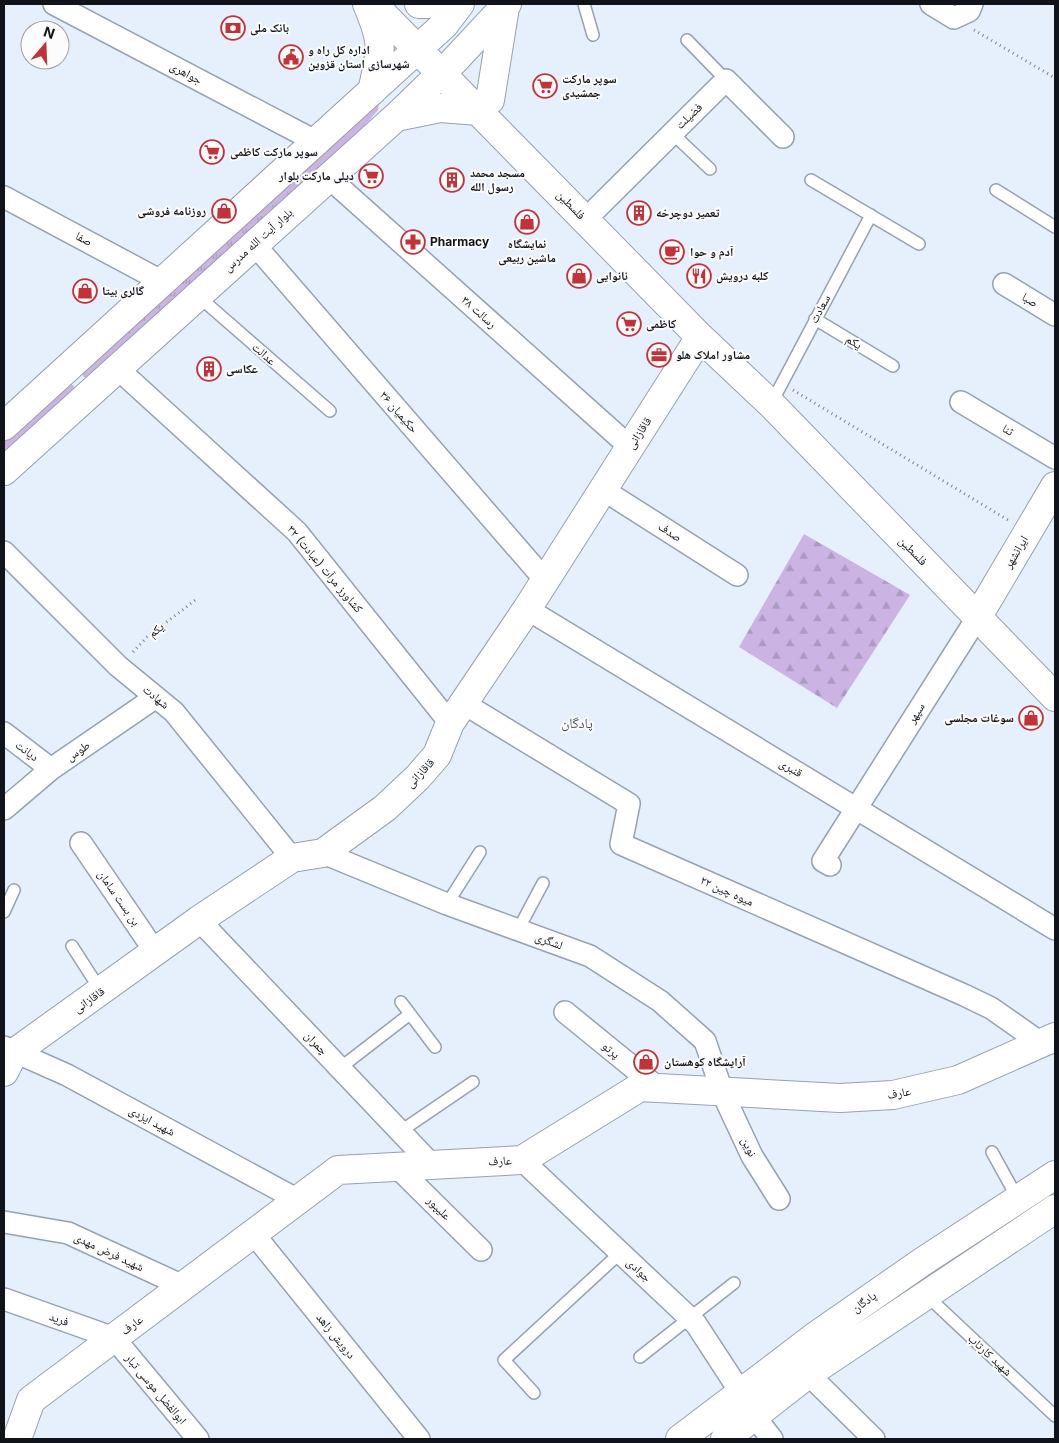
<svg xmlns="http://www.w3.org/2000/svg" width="1059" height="1443" font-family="Inter,'Noto Naskh Arabic',sans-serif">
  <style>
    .grass { fill: url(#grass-tufts) }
    .forest { fill: url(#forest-firs) }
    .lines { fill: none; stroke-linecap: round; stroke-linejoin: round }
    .lane-casing { stroke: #96a1b1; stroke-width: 14 }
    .street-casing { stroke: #96a1b1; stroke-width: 24 }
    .secondary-casing { stroke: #96a1b1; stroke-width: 30 }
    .path { stroke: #7b828b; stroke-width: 3; stroke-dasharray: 1 4; stroke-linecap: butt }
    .lane { stroke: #fff; stroke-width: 11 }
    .street { stroke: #fff; stroke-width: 21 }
    .secondary { stroke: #fff; stroke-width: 28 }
    .labels { text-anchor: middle; stroke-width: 4; stroke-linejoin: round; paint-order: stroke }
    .poi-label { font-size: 12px; font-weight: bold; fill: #10141a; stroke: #fcfcfc; text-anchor: start }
    .street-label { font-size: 12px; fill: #10141a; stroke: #fcfcfc }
    .neighbourhood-label { font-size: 14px; fill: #46505e; stroke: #fcfcfc }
  </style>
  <defs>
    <pattern id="grass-tufts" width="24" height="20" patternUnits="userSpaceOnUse" patternTransform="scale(1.25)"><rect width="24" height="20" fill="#cbb4e3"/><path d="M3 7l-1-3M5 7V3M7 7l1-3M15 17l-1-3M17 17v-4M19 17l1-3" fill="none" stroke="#ad9ac2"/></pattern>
    <pattern id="forest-firs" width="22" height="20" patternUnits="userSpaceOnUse" patternTransform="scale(1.25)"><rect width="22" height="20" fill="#cbb4e3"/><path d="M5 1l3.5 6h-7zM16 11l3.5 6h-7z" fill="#ad9ac2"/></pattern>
  </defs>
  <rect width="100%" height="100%" fill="#e6f0fd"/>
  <path class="grass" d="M379,102L378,110L300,202L97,387L83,376L79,359Z
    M59,376L74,386L80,403L4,471V426Z"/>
  <path class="forest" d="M804,534L910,595L837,708L739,647Z"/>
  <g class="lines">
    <g class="lane-casing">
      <path id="lane" d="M584,4L593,35
        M687,40L726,80
        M672,133L710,169
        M811,180L919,244
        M996,190L1055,227
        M198,296L330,411
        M815,319L893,366
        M771,404L871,215
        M447,904L480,852
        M4,912L14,890
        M518,930L543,883
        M72,946L101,991
        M401,1002L435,1047
        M340,1068L410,1014
        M401,1131L473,1082
        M992,1152L1018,1199
        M925,1294L1055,1416
        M640,1357L734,1283
        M534,1393L504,1360L620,1253"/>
    </g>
    <g class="street-casing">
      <path id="street" d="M54,4L317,142
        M931,4L954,18L969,11L972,4
        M328,177L630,447
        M4,197L163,282
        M595,210L726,80L783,137
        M254,244L545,580
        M1004,284L1055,315
        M118,369L297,532L450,723
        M961,402L1055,458
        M602,489L737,575
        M4,552L118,666L174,712L292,858
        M527,609L1055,929
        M463,703L629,804L621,844L964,995L991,1008L1041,1043
        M4,733L51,769
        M4,809L51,769L156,697
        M81,843L156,953
        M323,853L447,904L590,956L660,1001L705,1041L723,1094L752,1156L779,1199
        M830,865L823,861L977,618
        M199,920L432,1165
        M565,1012L657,1087
        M4,1047L67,1075L298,1200
        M522,1160L696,1324L741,1393
        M397,1167L481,1250
        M4,1222L68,1233L183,1286
        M253,1233L419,1439
        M4,1299L114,1338L198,1439
        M808,1374L874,1439
        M754,1416L772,1439"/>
    </g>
    <g class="secondary-casing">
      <path id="secondary" d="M367,4C384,44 382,49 372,91
        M373,4L700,337L771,404L1055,697
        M419,4H428
        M490,100L505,7
        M396,117L440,108L479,111
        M4,426L444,25L460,4
        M4,471L396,117L453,62L507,4
        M977,618L1055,486
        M4,1072L14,1053L199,920L292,858L323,853L385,808L418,777L437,755L450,723L527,609L700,337
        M17,1439L31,1400L338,1170L522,1160L640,1087L840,1098L893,1095L958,1080L1055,1037
        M680,1439L817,1335L922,1262L1055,1175
        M725,1439L808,1374L1055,1209"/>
    </g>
    <path class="path" d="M974,30L1055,78
      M793,390L1008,520
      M133,652L147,637L198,598"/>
    <use href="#lane" class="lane"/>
    <use href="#street" class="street"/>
    <use href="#secondary" class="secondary"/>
  </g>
  <defs>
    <g id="bank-ring" transform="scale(1.25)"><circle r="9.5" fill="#fcfcfc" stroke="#c23339" stroke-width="1.5"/><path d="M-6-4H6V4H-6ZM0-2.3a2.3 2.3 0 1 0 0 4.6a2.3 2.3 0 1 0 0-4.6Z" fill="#c23339"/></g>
    <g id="civic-ring" transform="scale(1.25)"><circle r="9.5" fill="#fcfcfc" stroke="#c23339" stroke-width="1.5"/><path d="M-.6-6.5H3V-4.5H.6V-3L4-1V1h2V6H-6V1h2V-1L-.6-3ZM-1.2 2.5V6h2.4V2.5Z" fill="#c23339"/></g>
    <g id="supermarket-ring" transform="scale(1.25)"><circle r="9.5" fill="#fcfcfc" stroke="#c23339" stroke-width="1.5"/><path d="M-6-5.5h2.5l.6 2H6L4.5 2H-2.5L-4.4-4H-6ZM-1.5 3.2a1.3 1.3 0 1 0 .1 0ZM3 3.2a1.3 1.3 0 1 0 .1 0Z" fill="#c23339"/></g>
    <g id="building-ring" transform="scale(1.25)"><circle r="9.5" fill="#fcfcfc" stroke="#c23339" stroke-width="1.5"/><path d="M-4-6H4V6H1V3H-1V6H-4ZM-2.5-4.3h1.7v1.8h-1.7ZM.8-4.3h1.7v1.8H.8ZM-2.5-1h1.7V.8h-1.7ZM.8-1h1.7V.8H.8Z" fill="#c23339"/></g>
    <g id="shop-ring" transform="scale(1.25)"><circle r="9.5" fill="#fcfcfc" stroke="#c23339" stroke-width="1.5"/><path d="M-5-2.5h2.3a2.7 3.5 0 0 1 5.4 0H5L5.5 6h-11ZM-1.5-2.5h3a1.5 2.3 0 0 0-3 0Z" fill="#c23339"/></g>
    <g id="pharmacy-ring" transform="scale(1.25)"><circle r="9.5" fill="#fcfcfc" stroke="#c23339" stroke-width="1.5"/><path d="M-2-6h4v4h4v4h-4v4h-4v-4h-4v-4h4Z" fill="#c23339"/></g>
    <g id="cafe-ring" transform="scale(1.25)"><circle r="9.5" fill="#fcfcfc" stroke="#c23339" stroke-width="1.5"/><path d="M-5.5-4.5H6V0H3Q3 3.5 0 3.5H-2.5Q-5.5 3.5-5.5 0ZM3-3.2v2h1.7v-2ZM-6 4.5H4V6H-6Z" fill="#c23339"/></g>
    <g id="restaurant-ring" transform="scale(1.25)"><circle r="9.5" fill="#fcfcfc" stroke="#c23339" stroke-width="1.5"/><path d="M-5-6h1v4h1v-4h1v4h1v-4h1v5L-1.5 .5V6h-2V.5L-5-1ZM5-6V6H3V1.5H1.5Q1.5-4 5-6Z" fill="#c23339"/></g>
    <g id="office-ring" transform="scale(1.25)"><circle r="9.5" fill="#fcfcfc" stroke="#c23339" stroke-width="1.5"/><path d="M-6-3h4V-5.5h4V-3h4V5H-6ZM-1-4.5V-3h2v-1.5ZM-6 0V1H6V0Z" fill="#c23339"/></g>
  </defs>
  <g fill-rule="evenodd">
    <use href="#bank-ring" x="233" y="28"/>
    <use href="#civic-ring" x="291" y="57"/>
    <use href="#supermarket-ring" x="545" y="86"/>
    <use href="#supermarket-ring" x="212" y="152"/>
    <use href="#supermarket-ring" x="371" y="176"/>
    <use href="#building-ring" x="452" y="180"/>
    <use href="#shop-ring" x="224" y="211"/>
    <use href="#building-ring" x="639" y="213"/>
    <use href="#shop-ring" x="527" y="222"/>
    <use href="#pharmacy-ring" x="413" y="242"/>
    <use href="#cafe-ring" x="672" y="252"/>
    <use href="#shop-ring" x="579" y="276"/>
    <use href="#restaurant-ring" x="699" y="276"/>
    <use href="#shop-ring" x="85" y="291"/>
    <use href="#supermarket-ring" x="629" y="324"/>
    <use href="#office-ring" x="659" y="355"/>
    <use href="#building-ring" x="209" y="369"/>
    <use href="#shop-ring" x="1031" y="718"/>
    <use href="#shop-ring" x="646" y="1062"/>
  </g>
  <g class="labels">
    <g class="poi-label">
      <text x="250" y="32">بانک ملی</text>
      <text x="308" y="54">اداره کل راه و<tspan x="308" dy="14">شهرسازی استان قزوین</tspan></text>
      <text x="562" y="83">سوپر مارکت<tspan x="562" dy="14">جمشیدی</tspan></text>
      <text x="230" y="156">سوپر مارکت کاظمی</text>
      <text x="470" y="177">مسجد محمد<tspan x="470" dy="14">رسول الله</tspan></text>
      <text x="354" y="180" text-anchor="end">دیلی مارکت بلوار</text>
      <text x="206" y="215" text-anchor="end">روزنامه فروشی</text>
      <text x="656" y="217">تعمیر دوچرخه</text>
      <text x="430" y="246">Pharmacy</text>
      <text x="527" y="248" text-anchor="middle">نمایشگاه<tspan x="527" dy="14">ماشین ربیعی</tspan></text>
      <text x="690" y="256">آدم و حوا</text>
      <text x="596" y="280">نانوایی</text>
      <text x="716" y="280">کلبه درویش</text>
      <text x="102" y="295">گالری بیتا</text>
      <text x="646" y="328">کاظمی</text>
      <text x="676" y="359">مشاور املاک هلو</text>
      <text x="226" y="373">عکاسی</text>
      <text x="1014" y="722" text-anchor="end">سوغات مجلسی</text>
      <text x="664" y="1066">آرایشگاه کوهستان</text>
    </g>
    <g class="street-label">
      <text transform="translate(186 73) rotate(28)" y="4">جواهری</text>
      <text transform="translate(689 116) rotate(-44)" y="4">فضیلت</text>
      <text transform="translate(571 205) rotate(46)" y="4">فلسطین</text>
      <text transform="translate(84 239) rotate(28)" y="4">صفا</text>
      <text transform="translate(258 240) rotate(-42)" y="4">بلوار آیت الله مدرس</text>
      <text transform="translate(1030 300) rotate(31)" y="4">صبا</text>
      <text transform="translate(820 309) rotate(-62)" y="4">سعادت</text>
      <text transform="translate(479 312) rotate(42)" y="4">۳۸ رسالت</text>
      <text transform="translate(854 342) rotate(31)" y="4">یکم</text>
      <text transform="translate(264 354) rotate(41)" y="4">عدالت</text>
      <text transform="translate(399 412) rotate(49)" y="4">۳۶ حکیمیان</text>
      <text transform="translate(1008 430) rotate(31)" y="4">ثنا</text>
      <text transform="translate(639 433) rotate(-57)" y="4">قاقازانی</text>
      <text transform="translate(670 532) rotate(33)" y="4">صدف</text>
      <text transform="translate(913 551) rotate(46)" y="4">فلسطین</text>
      <text transform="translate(1016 552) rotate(-59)" y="4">ایرانشهر</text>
      <text transform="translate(325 569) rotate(50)" y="4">۳۲ کشاورز مرآت (عبادت)</text>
      <text transform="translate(156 630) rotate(-38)" y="4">یکم</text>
      <text transform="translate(156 697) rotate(39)" y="4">شهادت</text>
      <text transform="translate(916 713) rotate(-58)" y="4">سپهر</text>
      <text transform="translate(27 751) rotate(37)" y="4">دیانت</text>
      <text transform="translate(78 751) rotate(-34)" y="4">طوس</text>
      <text transform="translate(791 768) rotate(31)" y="4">قنبری</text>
      <text transform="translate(420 773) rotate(-46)" y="4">قاقازانی</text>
      <text transform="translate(727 891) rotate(24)" y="4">۲۲ میوه چین</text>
      <text transform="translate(119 898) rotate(55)" y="4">بن بست سامان</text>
      <text transform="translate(549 941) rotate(20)" y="4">لشگری</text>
      <text transform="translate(89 1000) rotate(-35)" y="4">قاقازانی</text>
      <text transform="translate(316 1043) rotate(46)" y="4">چمران</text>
      <text transform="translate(611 1050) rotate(39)" y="4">پرتو</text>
      <text transform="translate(899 1093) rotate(-10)" y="4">عارف</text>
      <text transform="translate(152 1121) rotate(28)" y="4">شهید ایزدی</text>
      <text transform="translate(749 1147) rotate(64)" y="4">نوین</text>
      <text transform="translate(500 1161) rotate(-3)" y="4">عارف</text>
      <text transform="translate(439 1208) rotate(45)" y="4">علیپور</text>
      <text transform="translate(109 1252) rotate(25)" y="4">شهید فرض مهدی</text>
      <text transform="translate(639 1270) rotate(43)" y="4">جوادی</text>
      <text transform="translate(864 1302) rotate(-35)" y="4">پادگان</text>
      <text transform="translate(59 1319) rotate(20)" y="4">فرید</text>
      <text transform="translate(132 1325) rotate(-37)" y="4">عارف</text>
      <text transform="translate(336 1336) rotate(51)" y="4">درویش زاهد</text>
      <text transform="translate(990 1355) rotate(43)" y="4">شهید کارتاب</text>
      <text transform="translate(156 1389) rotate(50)" y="4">ابوالفضل موسی تبار</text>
    </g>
    <g class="neighbourhood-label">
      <text x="577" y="728">پادگان</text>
    </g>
  </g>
  <rect width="1059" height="1443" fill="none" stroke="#10141a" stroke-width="10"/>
  <g transform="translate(45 45) rotate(19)"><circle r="24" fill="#fcfcfc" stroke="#9e9fa2"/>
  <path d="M0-4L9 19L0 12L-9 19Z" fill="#c23339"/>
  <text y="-8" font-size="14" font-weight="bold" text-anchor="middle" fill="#10141a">N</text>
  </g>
</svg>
